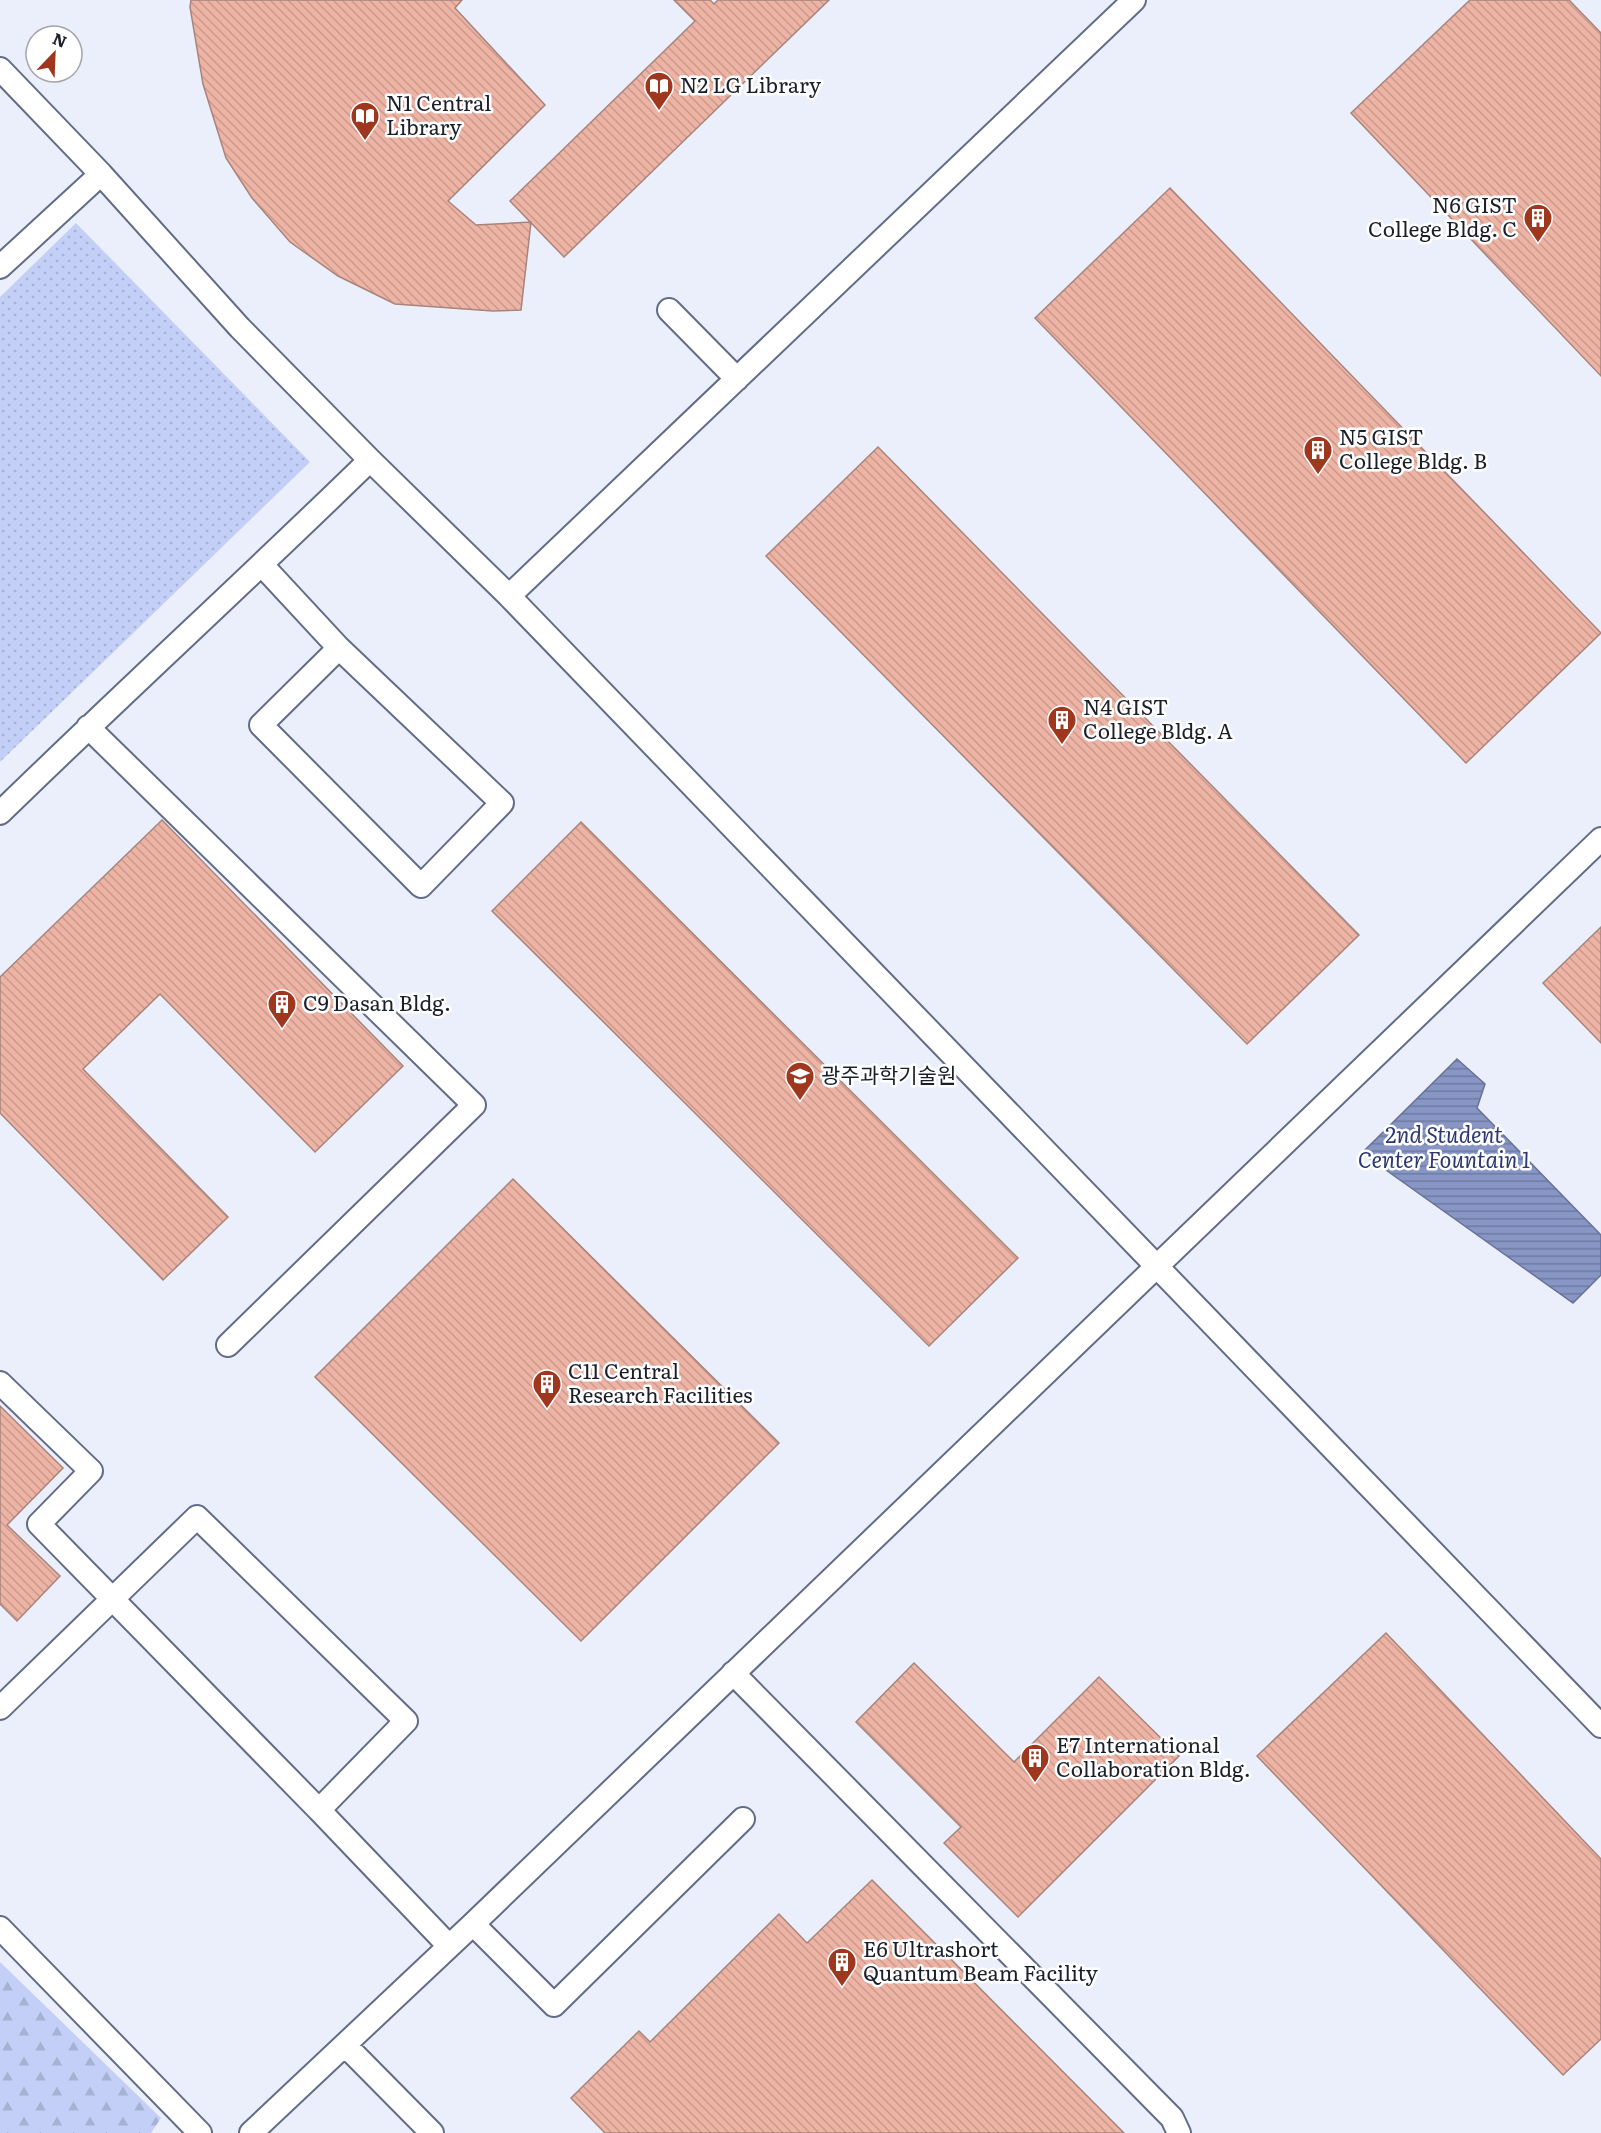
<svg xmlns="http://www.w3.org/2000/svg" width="1601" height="2133" font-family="Literata,'Noto Sans KR',serif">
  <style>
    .grass { fill: url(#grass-dots) }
    .forest { fill: url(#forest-firs) }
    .water { fill: url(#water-rules); stroke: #677296; stroke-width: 1.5 }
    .building { fill: url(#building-back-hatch); stroke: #a7847c; stroke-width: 1.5 }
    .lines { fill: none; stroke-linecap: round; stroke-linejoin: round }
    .service-casing { stroke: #636c87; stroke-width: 26 }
    .service { stroke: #fff; stroke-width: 22 }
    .labels { text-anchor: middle; stroke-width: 5; stroke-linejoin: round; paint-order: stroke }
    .poi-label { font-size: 21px; fill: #1b1f2a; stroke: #fff; text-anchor: start }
    .water-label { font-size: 22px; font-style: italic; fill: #2c3873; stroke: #fff }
  </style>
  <defs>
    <pattern id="grass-dots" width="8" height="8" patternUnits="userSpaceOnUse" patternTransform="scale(1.5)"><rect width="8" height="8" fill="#c3cff6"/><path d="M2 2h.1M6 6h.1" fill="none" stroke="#a7b1d3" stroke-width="1.8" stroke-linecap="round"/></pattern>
    <pattern id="forest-firs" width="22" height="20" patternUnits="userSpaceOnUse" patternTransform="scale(1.5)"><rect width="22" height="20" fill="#c3cff6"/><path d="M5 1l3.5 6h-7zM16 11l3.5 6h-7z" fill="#a7b1d3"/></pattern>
    <pattern id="water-rules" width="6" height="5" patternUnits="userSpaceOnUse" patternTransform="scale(1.5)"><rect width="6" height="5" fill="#8896c5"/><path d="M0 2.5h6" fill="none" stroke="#6e7aa0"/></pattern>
    <pattern id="building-back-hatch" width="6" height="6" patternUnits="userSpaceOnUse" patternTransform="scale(1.5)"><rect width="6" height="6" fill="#edb3a4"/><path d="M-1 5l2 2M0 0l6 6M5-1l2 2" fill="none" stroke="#cb9a8d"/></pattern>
  </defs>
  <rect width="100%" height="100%" fill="#ebeffc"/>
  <path class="grass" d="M76,223L310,462L0,762V297Z"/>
  <path class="forest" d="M0,1962L161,2118L151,2133H0Z"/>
  <path class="water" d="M1457,1059L1485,1084L1477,1108L1601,1235V1275L1573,1303L1362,1153Z"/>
  <path class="building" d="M191,0H462L455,8L545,105L448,201L476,225L531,222L521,310L493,311L395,304L338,276L290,242L252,198L226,158L203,84L190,7Z
    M674,0H710L714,4L718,0H829L564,257L510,201L695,21Z
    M1470,0H1569L1601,33V376L1351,113Z
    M1170,188L1601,633L1466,763L1035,318Z
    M878,447L1359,935L1247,1044L766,556Z
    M162,820L403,1066L315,1152L160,994L83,1069L228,1217L163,1280L0,1113V977Z
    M581,822L1018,1258L929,1346L492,911Z
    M1601,927V1043L1543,983Z
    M513,1179L779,1443L581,1641L315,1377Z
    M0,1406L63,1468L7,1525L60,1576L17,1621L0,1604Z
    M1386,1633L1601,1859V2039L1563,2075L1257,1756Z
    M914,1663L1014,1762L1099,1677L1179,1756L1018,1917L944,1843L961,1827L856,1722Z
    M872,1880L1124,2133H605L571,2098L639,2031L650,2042L779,1914L807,1943Z"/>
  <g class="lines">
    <g class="service-casing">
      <path id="service" d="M0,69L101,174L240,328L370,460L509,596L1601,1726
        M0,267L101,174
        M669,310L737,379
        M262,565L339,648L502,803L421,886L261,725L339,648
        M509,596L1134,0
        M88,727L474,1105L228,1345
        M0,813C122,694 248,579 370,460
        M0,1383L91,1471L39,1524L319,1810
        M733,1673L1172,2118L1179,2133
        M0,1708L197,1517L406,1721L319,1810L449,1946
        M473,1924L554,2005L743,1819
        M0,1928L200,2133
        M345,2045L432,2133
        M251,2133L473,1924L1601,839"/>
    </g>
    <use href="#service" class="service"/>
  </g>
  <defs>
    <g id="library-pin" transform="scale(1.5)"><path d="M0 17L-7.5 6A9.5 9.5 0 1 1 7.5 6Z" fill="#9f371e" stroke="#fff"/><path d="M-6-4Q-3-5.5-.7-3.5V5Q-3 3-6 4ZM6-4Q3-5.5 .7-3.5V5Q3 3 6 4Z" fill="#fff"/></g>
    <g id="building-pin" transform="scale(1.5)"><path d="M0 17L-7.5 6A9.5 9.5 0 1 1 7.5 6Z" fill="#9f371e" stroke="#fff"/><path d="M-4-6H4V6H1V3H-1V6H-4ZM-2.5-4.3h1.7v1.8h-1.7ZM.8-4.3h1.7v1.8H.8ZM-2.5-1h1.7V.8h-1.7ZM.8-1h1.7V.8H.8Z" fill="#fff"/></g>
    <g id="university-pin" transform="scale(1.5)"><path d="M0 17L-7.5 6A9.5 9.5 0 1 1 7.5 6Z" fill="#9f371e" stroke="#fff"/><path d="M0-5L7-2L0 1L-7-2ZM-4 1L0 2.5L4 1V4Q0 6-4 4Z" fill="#fff"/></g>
  </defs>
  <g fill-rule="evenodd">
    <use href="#library-pin" x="659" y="86"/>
    <use href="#library-pin" x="365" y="116"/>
    <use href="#building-pin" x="1538" y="218"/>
    <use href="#building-pin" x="1318" y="450"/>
    <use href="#building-pin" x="1062" y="720"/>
    <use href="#building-pin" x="282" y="1004"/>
    <use href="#university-pin" x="800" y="1076"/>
    <use href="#building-pin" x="547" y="1384"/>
    <use href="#building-pin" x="1035" y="1758"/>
    <use href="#building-pin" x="842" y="1962"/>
  </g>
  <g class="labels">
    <g class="poi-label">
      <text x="680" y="93">N2 LG Library</text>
      <text x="386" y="111">N1 Central<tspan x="386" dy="24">Library</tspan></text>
      <text x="1517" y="213" text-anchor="end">N6 GIST<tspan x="1517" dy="24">College Bldg. C</tspan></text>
      <text x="1339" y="445">N5 GIST<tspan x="1339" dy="24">College Bldg. B</tspan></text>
      <text x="1083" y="715">N4 GIST<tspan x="1083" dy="24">College Bldg. A</tspan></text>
      <text x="303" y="1011">C9 Dasan Bldg.</text>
      <text x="821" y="1083">광주과학기술원</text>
      <text x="568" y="1379">C11 Central<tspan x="568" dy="24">Research Facilities</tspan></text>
      <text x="1056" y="1753">E7 International<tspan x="1056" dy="24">Collaboration Bldg.</tspan></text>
      <text x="863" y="1957">E6 Ultrashort<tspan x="863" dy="24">Quantum Beam Facility</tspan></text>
    </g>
    <g class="water-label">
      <text x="1444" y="1143">2nd Student<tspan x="1444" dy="25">Center Fountain 1</tspan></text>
    </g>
  </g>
  <g transform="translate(54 54) rotate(23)"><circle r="28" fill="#ffffff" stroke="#a4a5aa" stroke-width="1.5"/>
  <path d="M0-4.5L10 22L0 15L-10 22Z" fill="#9f371e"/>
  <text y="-9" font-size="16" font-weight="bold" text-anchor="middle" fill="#1b1f2a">N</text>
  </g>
</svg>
